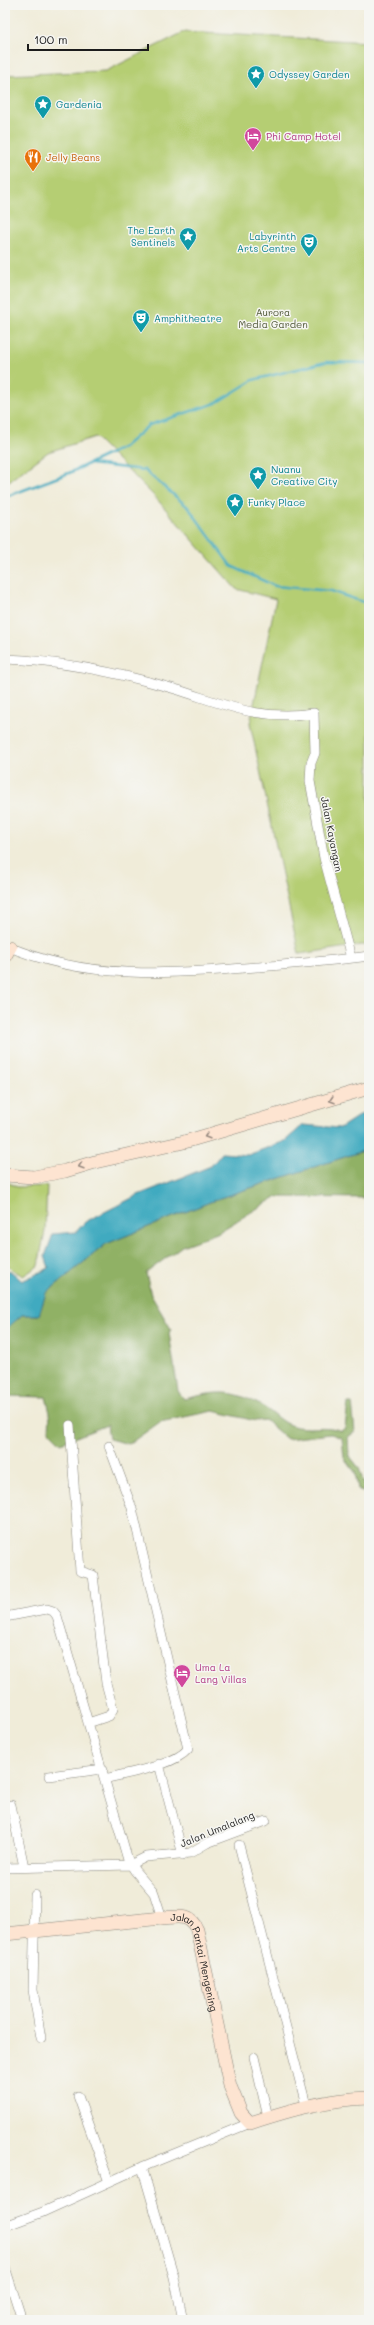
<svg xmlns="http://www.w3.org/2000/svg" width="374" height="2325" font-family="Mali,sans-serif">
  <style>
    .green { fill: #b5ce73; stroke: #687548 }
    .forest { fill: #90b165; stroke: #566640 }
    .water { fill: #41aac0; stroke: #2e636e }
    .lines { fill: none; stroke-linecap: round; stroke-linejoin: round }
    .stream { stroke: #41aac0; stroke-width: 2.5 }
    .street-casing { stroke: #86847a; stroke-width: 10 }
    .secondary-casing { stroke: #86847a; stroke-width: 14 }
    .street { stroke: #fff; stroke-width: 9 }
    .secondary { stroke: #fde4d1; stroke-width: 13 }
    .oneway { stroke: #988a80 }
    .labels { text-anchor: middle; stroke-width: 3; stroke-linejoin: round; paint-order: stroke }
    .culture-label { font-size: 10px; fill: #0d838f; stroke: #f6f6f2; text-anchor: start }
    .hotel-label { font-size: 10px; fill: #b23c85; stroke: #f6f6f2; text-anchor: start }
    .food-label { font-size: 10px; fill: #c56008; stroke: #f6f6f2; text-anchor: start }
    .park-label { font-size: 10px; fill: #525a3a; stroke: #f6f6f2 }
    .street-label { font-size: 10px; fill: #1c1c1c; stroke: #f6f6f2 }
  </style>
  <rect width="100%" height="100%" fill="#f6f6f2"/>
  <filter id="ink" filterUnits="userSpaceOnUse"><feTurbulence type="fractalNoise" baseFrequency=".025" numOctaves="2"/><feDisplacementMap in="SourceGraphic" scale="8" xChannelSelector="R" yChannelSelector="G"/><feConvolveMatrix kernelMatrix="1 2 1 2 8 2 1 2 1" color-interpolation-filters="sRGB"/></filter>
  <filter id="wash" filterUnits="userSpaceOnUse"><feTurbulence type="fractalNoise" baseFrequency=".012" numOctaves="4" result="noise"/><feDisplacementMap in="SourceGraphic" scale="16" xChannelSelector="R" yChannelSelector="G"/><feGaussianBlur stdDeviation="0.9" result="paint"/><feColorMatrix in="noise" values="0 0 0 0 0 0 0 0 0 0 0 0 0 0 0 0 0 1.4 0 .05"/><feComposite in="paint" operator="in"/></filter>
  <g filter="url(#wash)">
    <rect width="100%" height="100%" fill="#f0ecd9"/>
    <path class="green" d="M184,32L369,42V944L299,954L250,723L276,599L236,589L154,496L95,437L48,452L5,484V75L106,71Z
      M5,1181L17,1187L47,1186L45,1231L38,1266L23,1276L5,1265Z"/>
    <path class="forest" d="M369,1149V1198L276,1197L217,1233L182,1246L146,1273L151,1295L171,1329L169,1333L178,1391L184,1399C218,1391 233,1388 265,1408C273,1413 281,1422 290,1425C307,1432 326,1423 341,1431L345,1428L348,1403H352L355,1432L348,1437L349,1455L359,1468L364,1484L369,1488V1496L358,1489L355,1472L344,1458L342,1438L331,1434L287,1439L265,1420L256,1421L213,1411L160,1422L129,1444L109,1439L107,1425L61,1443L49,1431L50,1413L46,1397L5,1396L6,1328L22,1315H39L46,1293L106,1244L220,1198Z"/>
    <path class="water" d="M369,1109V1149L220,1198L106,1244L46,1293L39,1315H22L5,1330V1271L12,1272L22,1281L49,1268L45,1256L53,1234L76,1232L85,1222L138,1195L211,1166L222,1153L248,1155L285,1141L303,1125L340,1128Z"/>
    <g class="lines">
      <path class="stream" d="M90,464L144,470L188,507L231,566L275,586L331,591L369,604
        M5,497L69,473L124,447L149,425L216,403L253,380L326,362L369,363"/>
    </g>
  </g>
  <g filter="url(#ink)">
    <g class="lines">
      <g class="street-casing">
        <path id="street" d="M5,659C63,661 120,673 175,689C227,705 258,721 314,713L315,753L311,763L310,781L324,858L351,958
          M5,945C84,981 173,974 257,967C294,964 332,961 369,956
          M70,1425L80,1571L93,1575L106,1683L113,1709L109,1716L88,1723
          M5,1617L47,1609L53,1611L57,1616L128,1860L135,1871L154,1893L162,1918
          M159,1764L183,1855
          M49,1776L103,1769
          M105,1779C127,1773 174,1766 188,1749L132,1508L109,1446
          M11,1805L24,1867
          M239,1845L306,2105
          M5,1868L130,1865L146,1857L190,1853L207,1843L266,1821
          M35,1895L33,1990L41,2038
          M254,2057L268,2117
          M78,2096L109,2182
          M142,2167L174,2277L183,2320
          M5,2226L43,2212L142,2167L250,2123
          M6,2270L22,2320"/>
      </g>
      <g class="secondary-casing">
        <g id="secondary">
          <path d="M5,956L10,947"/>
          <path d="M5,1175L34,1177L65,1171L95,1162L184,1142L369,1088"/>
          <path id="s1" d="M5,1934L162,1918C177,1917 190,1913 197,1930L230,2086L241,2113L250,2123C290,2110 327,2099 369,2098"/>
        </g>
      </g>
      <use href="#street" class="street"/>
      <use href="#secondary" class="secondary"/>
    </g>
    <defs><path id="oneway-chevron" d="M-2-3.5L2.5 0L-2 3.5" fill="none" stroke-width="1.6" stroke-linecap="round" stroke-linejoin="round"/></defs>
    <g class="oneway">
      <use href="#oneway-chevron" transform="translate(332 1100) rotate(162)"/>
      <use href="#oneway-chevron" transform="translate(207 1136) rotate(164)"/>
      <use href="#oneway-chevron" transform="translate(81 1166) rotate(163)"/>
    </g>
  </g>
  <defs>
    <g id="sight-pin" transform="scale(0.9)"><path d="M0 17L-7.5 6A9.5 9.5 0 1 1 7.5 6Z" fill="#0f9aa8" stroke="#f6f6f2"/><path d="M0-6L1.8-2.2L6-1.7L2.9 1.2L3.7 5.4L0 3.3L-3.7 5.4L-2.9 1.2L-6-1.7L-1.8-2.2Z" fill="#fff"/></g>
    <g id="hotel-pin" transform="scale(0.9)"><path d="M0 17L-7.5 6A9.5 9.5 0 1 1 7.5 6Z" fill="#d1479c" stroke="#f6f6f2"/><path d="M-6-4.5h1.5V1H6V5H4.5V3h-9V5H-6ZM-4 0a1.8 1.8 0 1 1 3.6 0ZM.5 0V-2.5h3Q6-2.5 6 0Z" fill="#fff"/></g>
    <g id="restaurant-pin" transform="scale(0.9)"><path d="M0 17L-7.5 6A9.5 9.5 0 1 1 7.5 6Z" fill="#e8710a" stroke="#f6f6f2"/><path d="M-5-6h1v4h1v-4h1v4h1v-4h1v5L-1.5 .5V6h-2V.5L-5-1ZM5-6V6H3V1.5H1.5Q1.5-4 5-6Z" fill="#fff"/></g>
    <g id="theatre-pin" transform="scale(0.9)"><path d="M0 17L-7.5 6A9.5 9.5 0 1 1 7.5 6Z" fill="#0f9aa8" stroke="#f6f6f2"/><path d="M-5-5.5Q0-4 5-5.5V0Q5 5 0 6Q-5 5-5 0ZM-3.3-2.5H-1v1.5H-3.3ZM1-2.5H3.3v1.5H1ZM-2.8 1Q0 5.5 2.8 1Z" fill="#fff"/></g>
  </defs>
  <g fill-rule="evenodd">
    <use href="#sight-pin" x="256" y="74"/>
    <use href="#sight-pin" x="43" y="104"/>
    <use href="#hotel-pin" x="253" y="136"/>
    <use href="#restaurant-pin" x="33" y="157"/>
    <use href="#sight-pin" x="188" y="236"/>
    <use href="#theatre-pin" x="309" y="242"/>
    <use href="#theatre-pin" x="141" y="318"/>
    <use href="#sight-pin" x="258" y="475"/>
    <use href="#sight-pin" x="235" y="502"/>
    <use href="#hotel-pin" x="182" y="1673"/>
  </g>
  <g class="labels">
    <g class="culture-label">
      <text x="269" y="78">Odyssey Garden</text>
      <text x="56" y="108">Gardenia</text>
      <text x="175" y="234" text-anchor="end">The Earth<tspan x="175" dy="12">Sentinels</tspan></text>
      <text x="296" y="240" text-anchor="end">Labyrinth<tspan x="296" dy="12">Arts Centre</tspan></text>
      <text x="154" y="322">Amphitheatre</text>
      <text x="271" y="473">Nuanu<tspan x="271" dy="12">Creative City</tspan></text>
      <text x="248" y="506">Funky Place</text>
    </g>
    <g class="hotel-label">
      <text x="266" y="140">Phi Camp Hotel</text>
      <text x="195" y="1671">Uma La<tspan x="195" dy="12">Lang Villas</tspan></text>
    </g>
    <g class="food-label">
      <text x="46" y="161">Jelly Beans</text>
    </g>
    <g class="park-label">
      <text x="273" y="316">Aurora<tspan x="273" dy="12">Media Garden</tspan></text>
    </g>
    <g class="street-label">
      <text transform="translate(332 834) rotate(79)" y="4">Jalan Kayangan</text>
      <text transform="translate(217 1829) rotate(-22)" y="4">Jalan Umalalang</text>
      <text dy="4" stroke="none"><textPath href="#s1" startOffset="224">Jalan Pantai Mengening</textPath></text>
    </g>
  </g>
  <rect width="374" height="2325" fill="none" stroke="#f6f6f2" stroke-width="20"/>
  <path d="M28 44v6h120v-6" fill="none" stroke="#1c1c1c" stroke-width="2"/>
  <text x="34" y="44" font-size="12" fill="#1c1c1c" stroke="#f6f6f2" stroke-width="3" paint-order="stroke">100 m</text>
</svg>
